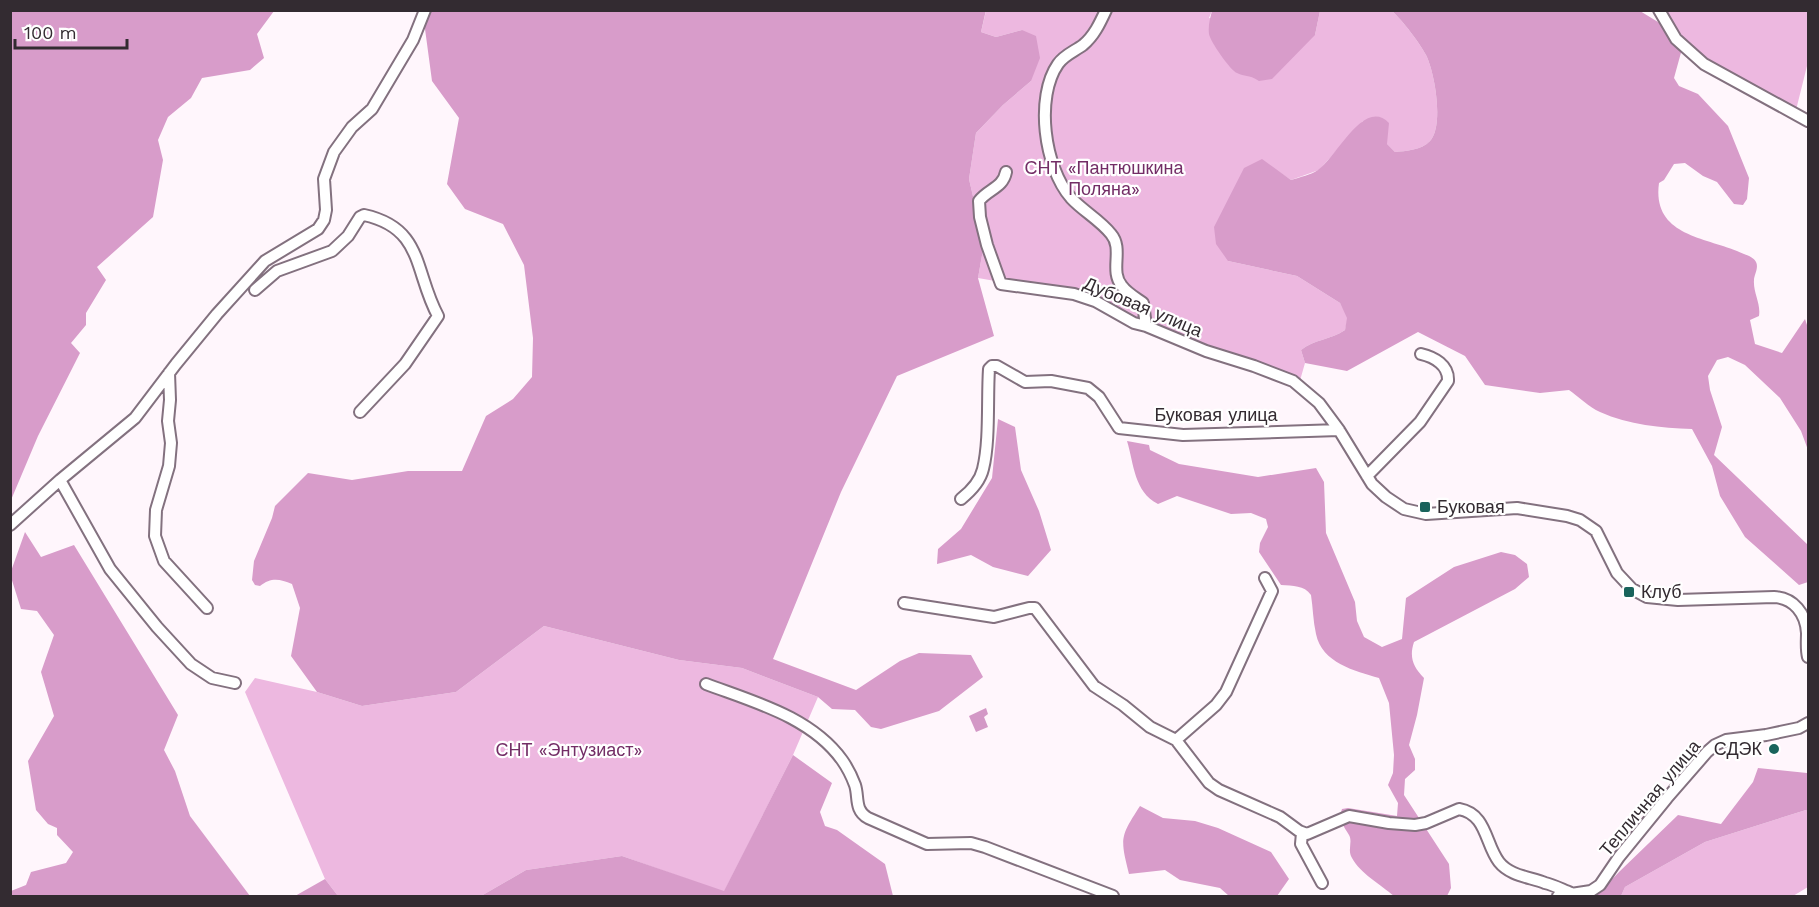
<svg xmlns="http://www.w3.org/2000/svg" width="1819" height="907" font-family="'Work Sans',sans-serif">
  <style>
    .green { fill: #edb8e0 }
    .forest { fill: #d89cca }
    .water { fill: #d398c6 }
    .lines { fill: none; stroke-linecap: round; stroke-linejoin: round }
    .minor-casing { stroke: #83717f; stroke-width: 14 }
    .minor { stroke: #fff; stroke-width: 10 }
    .poi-dot { fill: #19645c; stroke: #fff; stroke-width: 2 }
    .labels { text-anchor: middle; stroke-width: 4.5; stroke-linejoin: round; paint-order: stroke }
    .park-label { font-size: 18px; fill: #732d66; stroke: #fff }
    .street-label { font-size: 18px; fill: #332b31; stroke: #fff }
    .poi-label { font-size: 18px; fill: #332b31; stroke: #fff; text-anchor: start }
  </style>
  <rect width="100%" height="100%" fill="#fff6fc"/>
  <path class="green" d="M986,11H1212L1209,18L1315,35L1320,11H1392C1403,21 1419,42 1426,55C1435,73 1444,126 1430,141C1422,150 1405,151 1395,152L1363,121L1319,170L1291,180L1261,160L1228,261L1297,276L1340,303L1348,318L1345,330C1331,340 1314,339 1301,350L1305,363L1299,384L1128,323L1096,299L978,278L984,244L969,179L976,133L1003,105L1031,81L1022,30L996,37L981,32Z
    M1664,11H1808V62L1796,110L1708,60L1679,36Z
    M544,626L679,660L742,668L818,697L793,755L724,892L622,856L526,870L481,896H338L325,879L245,692L255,678L317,692L362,706L456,692Z
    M1806,810L1808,812V887L1793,896H1621L1625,887L1705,842Z"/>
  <path class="forest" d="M11,10L274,11L257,34L264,58L250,70L202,78L191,98L168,117L158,140L163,160L153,217L97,267L106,280L86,313V325L71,343L80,353L38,436L11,500Z
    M986,10L981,32L996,37L1022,30L1036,36L1040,58L1031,81L1003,105L976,133L969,179L984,244L978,278L994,336L897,376L841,492L773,659L856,690L900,661L919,653L971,655L983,677L939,711L881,729L871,727L855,710L832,709L818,697L742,668L679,660L544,626L456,692L362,706L317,692L291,656L300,608L292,584C280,579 271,577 260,586L255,585L252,580L254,561L272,518L275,506L308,473L352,480L408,471H462L486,416L513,399L532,377L533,338L524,265L503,224L465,209L447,184L459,118L432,81L423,14L425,11Z
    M1212,11V10L1320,11L1315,35L1272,79L1259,81C1248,74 1245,77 1237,73C1230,70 1210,41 1209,34C1208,26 1210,18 1212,11Z
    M1392,11H1640L1658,22L1682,49L1674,78L1679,86L1698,94L1728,126L1749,178L1747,199L1743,205L1734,204L1717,182L1703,176L1685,163L1674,164L1664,180L1659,183C1652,234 1701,237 1737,251C1743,254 1753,256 1756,262C1759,268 1754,275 1754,280C1753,293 1761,303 1759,316L1750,320L1755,344L1782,353L1805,319L1808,328V450L1801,431L1780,398L1745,365L1728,357L1717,360L1708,376L1710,390L1722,427L1714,455L1808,545V582L1799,585L1745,537L1720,496L1712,466L1692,429C1661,428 1629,425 1600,412C1589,407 1579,397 1569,390L1540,393L1485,385L1465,356L1418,332L1347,371L1305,363L1301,350C1314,339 1331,340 1345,330L1347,318L1340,303L1297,276L1228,261L1216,244L1214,227L1244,168L1262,159L1291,180C1300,177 1311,175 1318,170C1337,157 1364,97 1389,123L1387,144L1395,152C1405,151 1422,150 1430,141C1444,126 1435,73 1426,55C1419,42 1403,21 1392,11Z
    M998,419L1015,427L1021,470L1039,511L1051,550L1028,576L993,567L971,555L937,564L938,549L961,529L992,478Z
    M1127,441L1149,445L1150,450L1179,464L1258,477L1316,468L1324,482L1326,533L1355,602L1357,621L1364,637L1382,647L1402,639L1406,598L1454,567L1501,552L1515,555L1527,564L1529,577L1515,589L1414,642C1409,657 1413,667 1424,678L1417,715L1409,745L1415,759V770L1405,779L1404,795L1449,864L1451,888L1447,896H1394C1381,885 1360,873 1352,858C1347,850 1353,842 1349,835C1344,827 1338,819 1342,809L1348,808L1397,816L1398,803L1388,785L1393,773L1394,755L1389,703L1379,678C1355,671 1322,663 1316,634C1313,621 1313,608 1311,595C1304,585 1293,586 1281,585L1259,552L1260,543L1268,527L1266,519L1251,513L1231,514L1177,496L1158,504C1134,492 1134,464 1127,441Z
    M25,532L41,557L74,545L178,715L164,750L175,771L190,816L250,896H11V891L26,885L31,872L66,863L73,852L57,835V828L48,824L36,810L28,761L54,716L41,672L54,635L37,611L21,609L10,574Z
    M793,755L832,783L820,812L825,826L837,830L885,864L893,896H481L526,870L622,856L724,891Z
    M1758,768L1807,773L1808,770V812L1806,810L1705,842L1625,887L1621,896H1596L1620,871L1678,815L1721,824L1753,782Z
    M1140,806L1163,818L1195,821L1218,828L1271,852L1289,879L1277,896H1229L1220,888L1180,880L1165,870L1129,874C1120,838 1120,837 1140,806Z
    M325,879L338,896H295Z"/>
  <path class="water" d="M986,708L988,714L984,717L988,727L976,732L969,716Z"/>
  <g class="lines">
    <g class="minor-casing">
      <path id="minor" d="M1106,10C1100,23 1094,36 1083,45C1075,51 1064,55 1058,64C1035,97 1044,167 1071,198C1083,211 1100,220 1111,234C1124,249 1109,271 1122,286C1127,293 1136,298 1143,303L1146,326
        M1659,10L1676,39L1704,64L1808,121
        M1006,172C1003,188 988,189 979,201L980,217L987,245L1001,284L1074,294L1095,301L1134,323L1146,326L1206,351L1254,366L1293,381L1319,403L1339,430L1372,484L1386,497L1404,509L1426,514L1517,508L1567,516L1580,520L1596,531L1617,573L1632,589L1647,597L1678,600L1774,597C1794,598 1806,614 1807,633C1807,641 1806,649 1808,657
        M255,290L277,271L332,251L348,236L360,217L364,215C424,228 414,272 438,316L405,364L360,412
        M169,373L170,400L168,421L171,443L169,466L156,510L155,536L164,561L207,608
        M1367,476L1420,422L1448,381C1449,365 1434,357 1421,354
        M60,480L110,569L157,627L191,664L212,678L235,683
        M961,499C971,491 980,482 983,469C990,441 987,399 989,369L992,366H997L1025,382L1051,381L1088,388L1099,397L1119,428L1183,435L1339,430
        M10,525L60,480L135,418L176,364L217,314L265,261L318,229L324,220L326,210L324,179L334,152L352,127L372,109L413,40L425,10
        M904,603L994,617L1029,608H1035L1094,686L1123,705L1150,727L1176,740L1209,783L1219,790L1280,817L1299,831L1307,834L1349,816L1389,823L1415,825L1426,823L1459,809C1487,814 1485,844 1499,862C1510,876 1530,877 1545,883C1554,885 1563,890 1571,893
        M706,684C754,702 811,717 842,760C847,767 852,777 855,785C859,797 854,810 868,818L927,844L971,843L985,847L1113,896
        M1176,740L1216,705L1226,692L1272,591L1265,578
        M1302,833L1301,844L1322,883
        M1558,896L1591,891L1600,885L1619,857L1667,798L1707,752L1715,745L1726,740L1766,735L1799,728L1808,723"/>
    </g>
    <use href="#minor" class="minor"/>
  </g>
  <g class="poi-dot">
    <rect x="1419" y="501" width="12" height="12" rx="3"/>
    <rect x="1623" y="586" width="12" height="12" rx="3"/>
    <circle cx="1774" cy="749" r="6"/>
  </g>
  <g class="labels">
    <g class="park-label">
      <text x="1104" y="174">СНТ «Пантюшкина<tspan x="1104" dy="21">Поляна»</tspan></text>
      <text x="569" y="756">СНТ «Энтузиаст»</text>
    </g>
    <g class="street-label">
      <text transform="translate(1143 307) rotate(23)" y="6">Дубовая улица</text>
      <text x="1216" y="421">Буковая улица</text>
      <text transform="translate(1650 798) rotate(-50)" y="6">Тепличная улица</text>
    </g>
    <g class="poi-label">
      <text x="1437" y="513">Буковая</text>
      <text x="1641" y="598">Клуб</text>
      <text x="1762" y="755" text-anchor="end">СДЭК</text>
    </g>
  </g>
  <rect width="1819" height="907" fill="none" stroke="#332b31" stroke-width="24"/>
  <path d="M15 39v9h112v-9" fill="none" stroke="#332b31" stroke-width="3"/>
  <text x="24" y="39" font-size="18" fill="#332b31" stroke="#ffffff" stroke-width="4.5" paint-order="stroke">100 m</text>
</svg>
